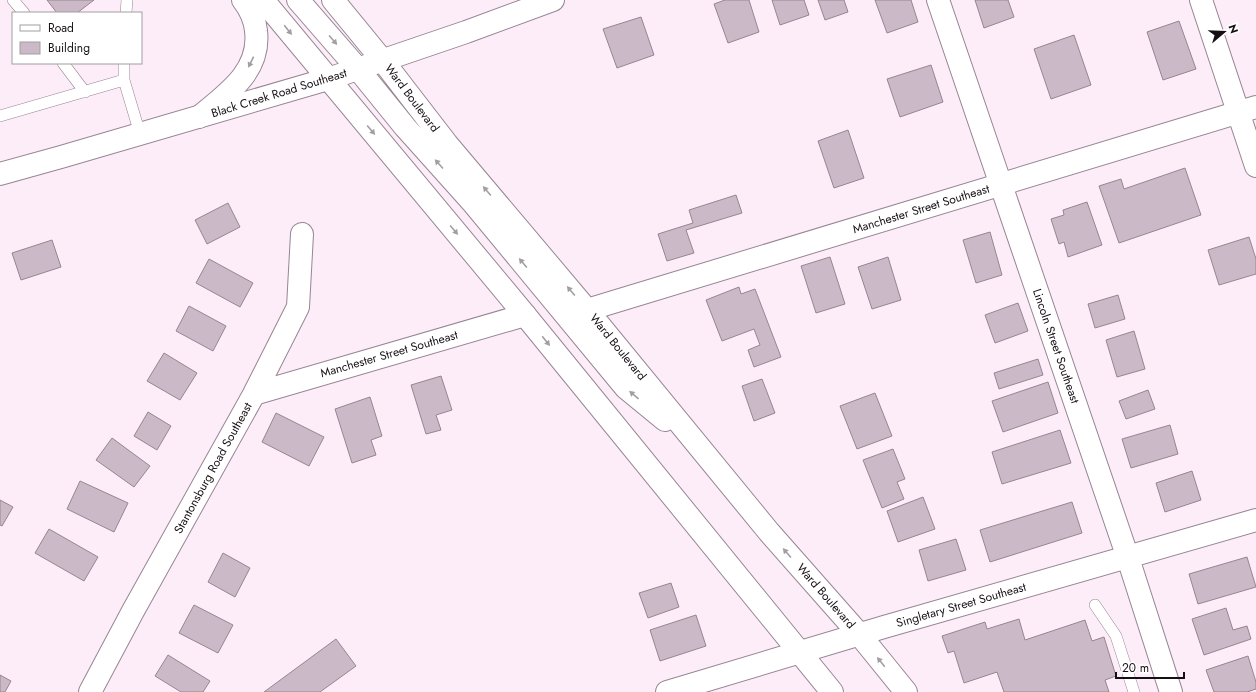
<svg xmlns="http://www.w3.org/2000/svg" width="1256" height="692" font-family="Jost,sans-serif">
  <style>
    .building { fill: #ccb9c7; stroke: #978592 }
    .lines { fill: none; stroke-linecap: round; stroke-linejoin: round }
    .lane-casing { stroke: #978593; stroke-width: 12 }
    .street-casing { stroke: #978593; stroke-width: 24 }
    .secondary-casing { stroke: #978593; stroke-width: 24 }
    .highway-casing { stroke: #978593; stroke-width: 24 }
    .lane { stroke: #fff; stroke-width: 11 }
    .street { stroke: #fff; stroke-width: 22 }
    .secondary { stroke: #fff; stroke-width: 22 }
    .highway { stroke: #fff; stroke-width: 22 }
    .oneway { fill: #a19fa1 }
    .labels { text-anchor: middle; stroke-width: 3; stroke-linejoin: round; paint-order: stroke }
    .street-label { font-size: 12px; fill: #150f14; stroke: #fff }
  </style>
  <rect width="100%" height="100%" fill="#fdedf9"/>
  <path class="building" d="M47,0H94L77,13H57Z
    M725,0H749L759,32L728,43L714,4Z
    M772,0H804L809,15L780,25Z
    M818,0H844L848,12L825,20Z
    M875,0H911L918,22L887,33Z
    M975,0H1008L1014,17L984,28Z
    M641,17L654,55L617,68L603,29Z
    M1179,21L1196,69L1163,80L1147,32Z
    M1074,35L1091,85L1051,99L1034,49Z
    M931,65L943,102L900,117L887,79Z
    M848,130L864,178L834,188L818,141Z
    M1185,168L1201,215L1119,243L1099,186L1121,179L1124,189Z
    M736,195L742,213L686,230L694,253L667,261L658,234L693,223L689,210Z
    M1087,202L1102,245L1068,257L1064,242L1059,244L1051,219L1064,215L1063,210Z
    M228,203L240,227L207,244L195,220Z
    M990,232L1002,275L976,283L963,240Z
    M1249,237L1256,259V274L1219,285L1208,250Z
    M52,240L61,267L21,280L12,253Z
    M830,257L845,304L816,313L801,266Z
    M888,257L901,300L872,309L858,267Z
    M209,259L253,283L240,307L196,283Z
    M739,287L741,294L755,289L781,357L754,367L748,350L760,345L754,329L722,341L706,300Z
    M1118,295L1125,319L1095,328L1088,304Z
    M1018,303L1028,331L995,343L985,315Z
    M189,306L226,326L213,351L176,331Z
    M1134,331L1145,369L1117,377L1106,340Z
    M164,353L197,373L180,400L147,381Z
    M1038,359L1043,375L999,389L994,373Z
    M441,376L452,410L436,415L441,430L426,434L411,385Z
    M762,379L775,413L754,421L742,386Z
    M1048,382L1058,413L1003,432L992,401Z
    M1148,390L1155,409L1126,419L1119,401Z
    M875,393L892,436L857,449L840,406Z
    M370,397L382,436L371,440L376,455L352,463L335,409Z
    M148,412L171,426L157,450L134,436Z
    M276,413L324,437L309,466L262,442Z
    M1170,425L1178,454L1131,468L1122,439Z
    M1060,430L1071,463L1002,484L992,452Z
    M112,438L150,466L134,487L96,460Z
    M893,449L905,479L897,482L904,499L882,508L863,460Z
    M1192,471L1201,500L1165,512L1156,483Z
    M80,481L128,503L114,532L67,509Z
    M923,497L935,529L898,542L887,511Z
    M0,500L13,507L2,526L0,525Z
    M1072,502L1082,533L990,562L980,530Z
    M49,529L98,557L84,581L35,553Z
    M956,539L966,570L928,581L919,550Z
    M223,553L250,568L235,597L208,582Z
    M1247,557L1256,587L1198,604L1189,574Z
    M671,583L679,607L648,618L639,593Z
    M194,605L233,625L218,653L179,633Z
    M1226,608L1233,630L1247,626L1251,639L1204,655L1192,619Z
    M696,615L706,646L660,661L650,630Z
    M1019,619L1025,640L1085,620L1092,641L1104,637L1116,676L1105,680L1109,692H1004L997,672L964,683L954,651L948,653L942,636L985,622L987,629Z
    M336,639L356,666L320,692H264Z
    M168,655L210,681L203,692H181L155,676Z
    M1248,656L1256,682V689L1247,692H1214L1206,670Z
    M0,675L11,681L5,692H0Z"/>
  <g class="lines">
    <g class="lane-casing">
      <path id="lane" d="M13,0L24,13
        M126,13L127,0
        M63,63L85,92
        M124,80L140,134
        M0,116L124,80V63
        M1095,605L1116,636L1134,692"/>
    </g>
    <g class="street-casing">
      <path id="street" d="M938,0L1128,558L1171,692
        M1201,0L1256,166
        M587,310L1256,107
        M254,394L525,315
        M90,692L133,611L254,394L298,307L302,234
        M667,692L884,627L1256,520"/>
    </g>
    <g class="secondary-casing">
      <path id="secondary" d="M0,174L61,157L328,79L466,32L553,0"/>
    </g>
    <g class="highway-casing">
      <path id="highway" d="M263,0L525,315L832,692
        M298,0L358,69L405,127L474,204L626,388L665,420
        M333,0L383,61L447,144L587,310L769,532L859,634L906,692
        M199,117C227,94 261,71 256,31C255,20 250,9 243,0"/>
    </g>
    <use href="#lane" class="lane"/>
    <use href="#street" class="street"/>
    <use href="#secondary" class="secondary"/>
    <use href="#highway" class="highway"/>
  </g>
  <defs><path id="oneway-solid" d="M-6-.8H1V-3.2L6.5 0L1 3.2V.8H-6Z"/></defs>
  <g class="oneway">
    <use href="#oneway-solid" transform="translate(288 30) rotate(51)"/>
    <use href="#oneway-solid" transform="translate(333 40) rotate(49)"/>
    <use href="#oneway-solid" transform="translate(251 62) rotate(116)"/>
    <use href="#oneway-solid" transform="translate(371 130) rotate(50)"/>
    <use href="#oneway-solid" transform="translate(439 164) rotate(-132)"/>
    <use href="#oneway-solid" transform="translate(487 191) rotate(-130)"/>
    <use href="#oneway-solid" transform="translate(454 230) rotate(50)"/>
    <use href="#oneway-solid" transform="translate(523 263) rotate(-130)"/>
    <use href="#oneway-solid" transform="translate(571 291) rotate(-130)"/>
    <use href="#oneway-solid" transform="translate(546 341) rotate(51)"/>
    <use href="#oneway-solid" transform="translate(634 395) rotate(-140)"/>
    <use href="#oneway-solid" transform="translate(787 553) rotate(-131)"/>
    <use href="#oneway-solid" transform="translate(881 662) rotate(-129)"/>
  </g>
  <g class="labels">
    <g class="street-label">
      <text transform="translate(279 93) rotate(-17)" y="4">Black Creek Road Southeast</text>
      <text transform="translate(412 98) rotate(53)" y="4">Ward Boulevard</text>
      <text transform="translate(921 209) rotate(-17)" y="4">Manchester Street Southeast</text>
      <text transform="translate(1056 346) rotate(71)" y="4">Lincoln Street Southeast</text>
      <text transform="translate(618 347) rotate(51)" y="4">Ward Boulevard</text>
      <text transform="translate(389 354) rotate(-16)" y="4">Manchester Street Southeast</text>
      <text transform="translate(213 468) rotate(-61)" y="4">Stantonsburg Road Southeast</text>
      <text transform="translate(826 596) rotate(49)" y="4">Ward Boulevard</text>
      <text transform="translate(961 605) rotate(-16)" y="4">Singletary Street Southeast</text>
    </g>
  </g>
  <rect x="12" y="12" width="130" height="52" fill="#ffffff" stroke="#a19fa1"/>
  <rect x="20" y="25" width="20" height="6" fill="#ffffff" stroke="#a19fa1"/>
  <text x="48" y="32" font-size="12" fill="#150f14">Road</text>
  <rect x="20" y="42" width="20" height="12" fill="#ccb9c7" stroke="#a19fa1"/>
  <text x="48" y="52" font-size="12" fill="#150f14">Building</text>
  <g transform="translate(1224 32) rotate(71)" stroke="#ffffff" stroke-width="3" paint-order="stroke">
  <path d="M0-3L7 15L0 10L-7 15Z" fill="#150f14"/>
  <text y="-6" font-size="11" font-weight="bold" text-anchor="middle" fill="#150f14">N</text>
  </g>
  <path d="M1116 672v6h68v-6" fill="none" stroke="#150f14" stroke-width="2"/>
  <text x="1122" y="672" font-size="12" fill="#150f14" stroke="#ffffff" stroke-width="3" paint-order="stroke">20 m</text>
</svg>
